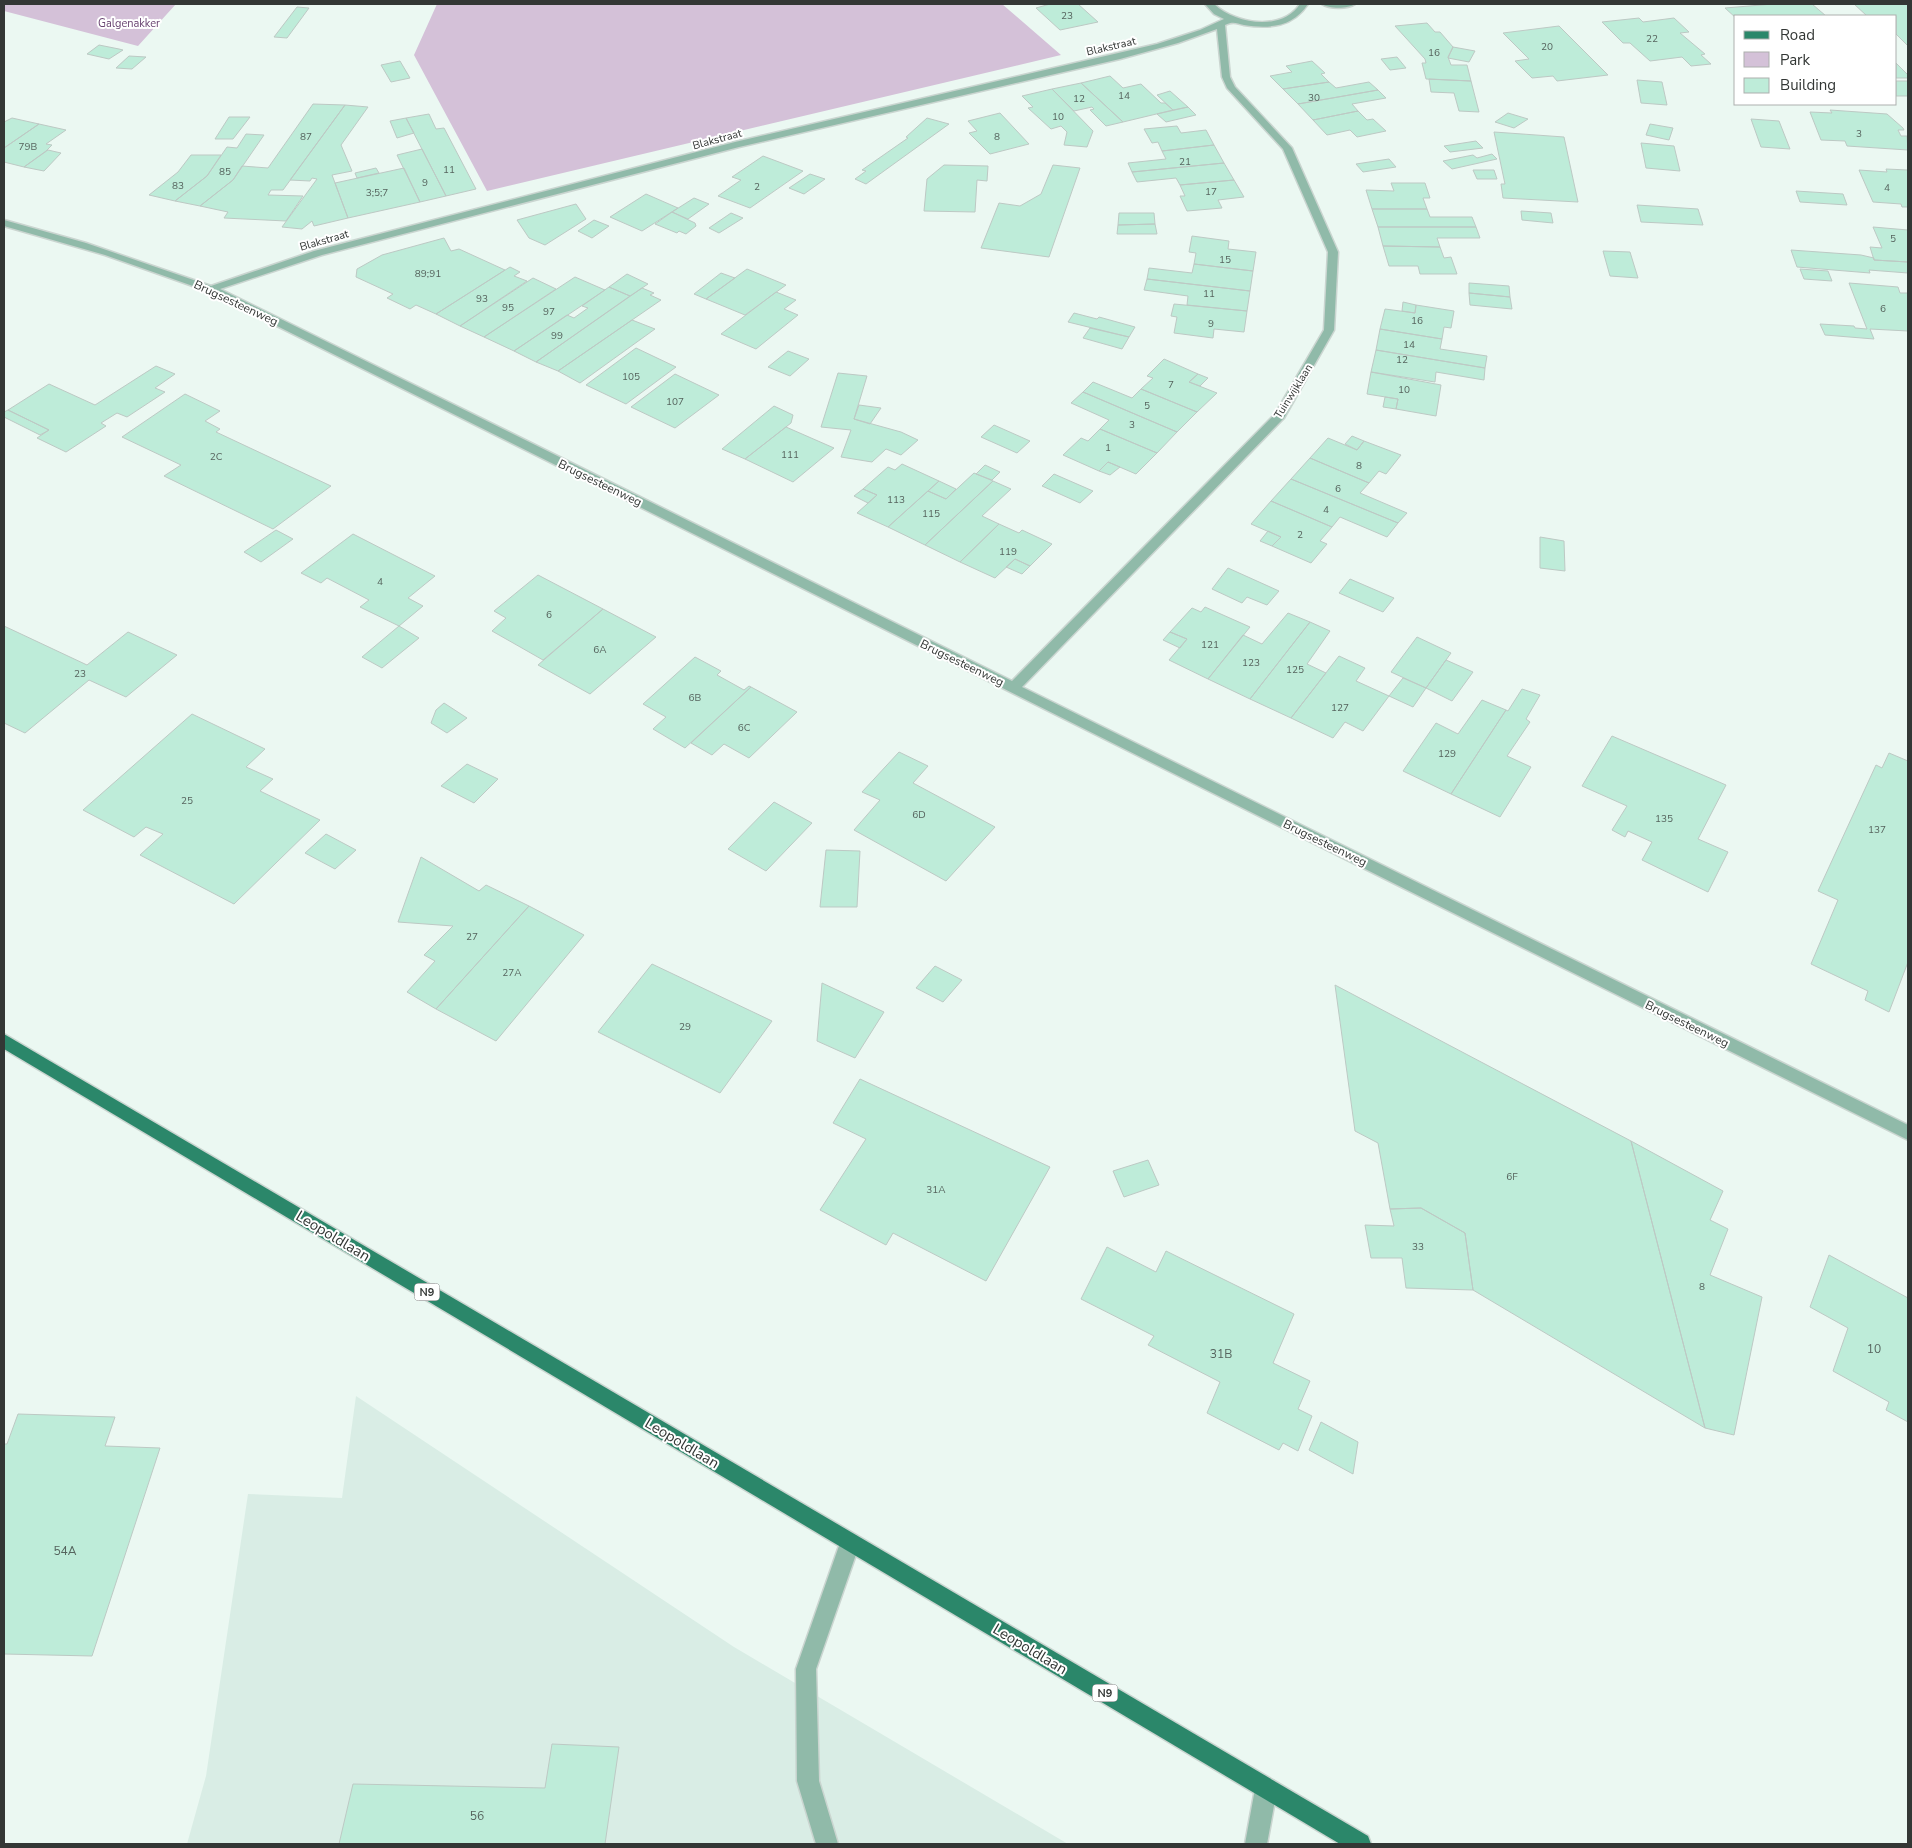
<svg xmlns="http://www.w3.org/2000/svg" width="1912" height="1848" font-family="'Nunito Sans',sans-serif">
  <style>
    .built { fill: #d9ede5 }
    .green { fill: #d4c1d8 }
    .building { fill: #beecd9; stroke: #bdc9c4 }
    .lines { fill: none; stroke-linecap: round; stroke-linejoin: round }
    .minor-casing { stroke: #cad5d0; stroke-width: 3 }
    .major-casing { stroke: #cad5d0; stroke-width: 3 }
    .minor { fill: #90baa9; fill-rule: evenodd }
    .major { fill: #2b876a; fill-rule: evenodd }
    .labels { text-anchor: middle; stroke-width: 4; stroke-linejoin: round; paint-order: stroke }
    .number-label { font-size: 10px; fill: #56645e }
    .far-park-label { font-size: 11px; fill: #6a4572; stroke: #fff }
    .far-street-label { font-size: 11px; fill: #333735; stroke: #fff }
    .shield { fill: #fff; stroke: #707372; stroke-width: 1 }
    .shield-label { font-size: 11px; font-weight: bold; fill: #333735 }
    .street-label { font-size: 12px; fill: #333735; stroke: #fff }
    .near-number-label { font-size: 12px; fill: #56645e }
    .near-street-label { font-size: 15px; fill: #333735; stroke: #fff }
  </style>
  <rect width="100%" height="100%" fill="#ebf8f2"/>
  <path class="built" d="M356,1396L734,1647L1068,1844H187L206,1776L248,1494L342,1498Z"/>
  <path class="green" d="M4,4H176L138,46L4,11Z
    M437,4H1002L1061,55L487,191L414,55Z"/>
  <path class="building" d="M1050,4H1078L1098,22L1060,30L1036,8Z
    M1773,4H1812L1826,16H1736V18L1725,8Z
    M1854,4H1908V46L1896,34V16H1867Z
    M297,7L309,8L287,38L274,37Z
    M1639,18L1643,22L1674,18L1689,32L1680,33L1705,54L1701,55L1711,64L1691,66L1682,57L1650,61L1630,43H1623L1602,22Z
    M1427,23L1435,32H1440L1453,47L1448,57L1451,65H1467L1471,81L1426,79L1422,63H1426L1425,59L1395,26Z
    M1559,26L1608,75L1557,81L1553,76L1532,78L1515,61L1529,59L1503,33Z
    M99,45L119,49L123,50L109,59L87,54Z
    M1453,47L1475,51L1469,62L1448,58Z
    M129,56L146,57L132,69L116,68Z
    M1397,57L1406,68L1390,70L1381,59Z
    M400,61L410,78L391,82L381,65Z
    M1312,61L1325,73L1321,74L1329,82L1283,89L1270,76L1292,72L1286,66Z
    M1896,63L1908,75V78H1896Z
    M1110,76L1123,88L1141,84L1161,103H1165L1173,110L1123,122L1081,83Z
    M1429,79L1471,81L1479,112L1459,111L1454,93L1431,92Z
    M1637,80L1662,82L1667,105L1641,103Z
    M1896,81H1908V96H1896Z
    M1329,82L1336,88L1369,82L1378,90L1298,104L1283,89Z
    M1081,83L1123,122L1106,126L1090,110L1094,109L1092,107L1074,111L1052,89Z
    M1052,89L1093,131L1087,147L1064,145L1067,132L1061,126L1051,129L1028,108L1033,107L1022,96Z
    M1378,90L1386,98L1352,104L1358,111L1313,120L1298,104Z
    M1170,91L1188,107L1173,110L1157,95Z
    M313,104L345,105L283,190H271L268,195L303,196L286,221L224,218L228,212L200,206L233,180L242,166L268,168Z
    M345,105L368,107L341,145L352,171L332,175L348,218L314,226L312,221L302,229L282,227L317,179L312,178L310,181L290,180Z
    M1188,107L1196,115L1166,122L1157,114Z
    M1830,110L1887,114L1903,128L1904,130H1898L1901,136H1907L1908,150L1847,146L1845,141L1821,140L1810,112L1832,113Z
    M1358,111L1367,120L1373,119L1386,131L1357,137L1350,130L1327,135L1313,120Z
    M1000,113L1029,144L990,154L969,133L977,131L968,121Z
    M1508,113L1528,119L1514,128L1495,122Z
    M429,114L436,129L444,128L476,189L446,196L406,118Z
    M229,117H250L233,139H215Z
    M12,118L39,124L4,148V122Z
    M406,118L414,133L397,138L390,121Z
    M927,118L949,124L866,184L855,179L866,171L862,170L908,138L906,137Z
    M1751,119L1779,121L1790,149L1761,147Z
    M39,124L66,130L46,144L52,145L46,151L24,167L4,162V148Z
    M1650,124L1673,128L1669,140L1646,135Z
    M1177,126L1181,133L1206,130L1214,145L1162,151L1158,142L1152,143L1144,129Z
    M1494,132L1564,137L1578,202L1503,198L1501,184H1505Z
    M246,134L264,135L233,180L200,206L175,201L207,176L227,147L237,148Z
    M1476,141L1483,148L1450,152L1444,146Z
    M1641,143L1674,146L1680,171L1646,168Z
    M1214,145L1224,163L1132,172L1128,163L1166,159L1162,151Z
    M422,149L446,196L420,202L397,155Z
    M48,150L61,153L44,171L24,167Z
    M1492,154L1497,159L1452,169L1443,161L1473,155L1477,158Z
    M191,155H221L207,176L175,201L149,195L178,172Z
    M763,156L803,171L750,208L718,196L741,180L732,177Z
    M1389,159L1396,167L1363,172L1356,164Z
    M1224,163L1234,180L1180,185L1176,178L1137,182L1132,172Z
    M944,165L988,166L987,181L977,180L975,212L924,211L927,179Z
    M1053,165L1080,168L1049,257L981,248L999,203L1020,206L1041,194Z
    M376,168L379,173L357,178L355,173Z
    M404,168L420,202L348,218L335,183Z
    M1886,169L1908,170V207H1902L1901,204L1873,202L1859,170L1887,172Z
    M1473,170H1494L1497,179H1477Z
    M810,174L825,179L804,194L789,188Z
    M1234,180L1244,197L1218,200L1222,208L1187,211L1180,196H1185L1180,185Z
    M1391,183H1425L1430,198H1423L1427,209H1372L1366,190L1394,191Z
    M1796,191L1843,194L1847,205L1800,202Z
    M646,194L678,208L642,231L610,217Z
    M694,198L709,204L688,219L672,212Z
    M576,204L586,219L545,245L529,238L517,220Z
    M1637,205L1698,209L1703,225L1641,222Z
    M1372,209H1427L1430,217H1472L1476,227H1378Z
    M1521,211L1551,213L1553,223L1522,220Z
    M672,212L695,223L696,226L686,234L679,231L677,233L655,224Z
    M731,213L743,218L719,233L709,228Z
    M1119,213H1154L1155,224L1118,225Z
    M594,220L609,226L592,238L578,231Z
    M1155,224L1157,234H1117L1118,225Z
    M1378,227H1476L1480,238H1437L1440,247L1383,246Z
    M1873,227L1908,230V262L1874,260L1870,247L1882,248Z
    M1192,236L1229,241L1228,249L1256,252L1253,271L1194,264L1196,253L1189,252Z
    M444,238L451,251L459,249L505,270L436,314L416,305L410,309L387,298L393,294L356,277L357,269L382,255Z
    M1383,246L1440,247L1444,258L1451,257L1457,274H1420L1418,266H1389Z
    M1791,250L1861,255L1874,258V260L1908,262V273L1869,270L1870,273L1797,267Z
    M1603,251L1630,252L1638,278L1610,276Z
    M1194,264L1253,271L1250,291L1147,279L1149,268L1192,273Z
    M510,267L520,272L514,276L527,281L460,326L436,314Z
    M747,269L786,285L745,315L706,299Z
    M1800,269L1828,271L1832,281L1804,279Z
    M721,273L735,278L706,299L694,294Z
    M627,274L648,284L630,296L609,287Z
    M575,277L605,290L514,351L484,337Z
    M533,278L556,289L484,337L460,326Z
    M1147,279L1250,291L1247,311L1187,305L1188,296L1144,290Z
    M1469,283L1509,286L1510,297L1469,293Z
    M1849,283L1898,287L1900,293H1908V331L1870,329L1874,339L1825,335L1820,324L1854,326L1855,328L1867,329Z
    M609,287L630,296L536,362L514,351L567,315L574,318L588,308L582,306Z
    M642,288L654,293L650,295L661,300L558,371L536,362Z
    M776,292L796,300L784,309L798,315L756,349L721,334Z
    M1469,293L1510,297L1512,309L1470,305Z
    M1403,302L1416,305L1415,313L1402,311Z
    M1174,304L1247,311L1244,332L1214,329L1213,338L1174,333L1177,317L1171,316Z
    M1416,305L1454,311L1451,328L1444,327L1442,339L1380,329L1385,309L1415,313Z
    M1074,313L1097,319L1099,317L1135,327L1129,337L1068,322Z
    M632,320L655,329L580,383L558,371Z
    M1090,328L1129,337L1122,349L1083,338Z
    M1380,329L1442,339L1440,349L1487,356L1485,368L1376,350Z
    M636,348L676,367L626,404L586,385Z
    M1376,350L1485,368L1484,380L1436,372L1435,382L1371,372Z
    M788,351L809,359L790,376L768,367Z
    M1164,359L1198,374L1189,382L1217,393L1197,412L1141,389L1153,378L1147,376Z
    M156,366L175,374L155,388L165,392L127,417L117,413L101,423L106,426L66,452L37,438L49,430L8,410L49,384L95,405Z
    M1371,372L1441,385L1436,416L1396,409L1398,399L1367,394Z
    M838,373L867,376L854,419L901,432L918,440L901,455L886,449L872,462L841,457L851,430L821,427Z
    M675,374L719,395L675,428L631,407Z
    M1198,374L1208,378L1200,386L1189,382Z
    M1093,382L1132,398L1141,389L1197,412L1177,432L1083,392Z
    M1083,392L1177,432L1157,453L1100,429L1109,420L1071,403Z
    M185,394L220,411L205,421L220,429L216,432L331,486L273,529L164,476L181,465L122,437Z
    M1385,397L1398,399L1396,409L1383,407Z
    M859,405L881,408L870,424L854,419Z
    M774,406L793,415L791,423L745,459L722,449Z
    M8,410L49,430L40,435L4,417V412Z
    M994,425L1030,441L1017,453L981,437Z
    M786,427L834,448L793,482L745,459Z
    M1100,429L1157,453L1136,474L1108,462L1099,471L1063,455L1081,438L1088,441Z
    M1352,436L1364,441L1357,450L1345,444Z
    M1328,438L1357,450L1364,441L1401,455L1386,474L1379,471L1369,483L1310,458Z
    M1310,458L1369,483L1360,493L1407,513L1398,523L1291,479Z
    M1108,462L1120,467L1110,475L1099,471Z
    M902,464L939,481L888,527L857,513L877,495L863,489L888,467L895,470Z
    M985,465L1000,472L992,480L976,474Z
    M974,473L993,481L925,545L888,527L928,491L946,499Z
    M1054,474L1093,491L1080,503L1042,486Z
    M1291,479L1398,523L1387,537L1340,517L1332,527L1271,501Z
    M939,481L956,489L946,499L928,491Z
    M993,481L1011,489L982,516L999,524L960,562L925,545Z
    M863,489L877,495L868,503L854,496Z
    M1271,501L1332,527L1320,541L1327,544L1311,563L1272,546L1281,537L1251,524Z
    M999,524L1019,533L1022,530L1052,544L1030,566L1015,559L995,578L960,562Z
    M276,530L293,539L261,562L244,552Z
    M1268,531L1281,537L1272,546L1260,541Z
    M353,534L435,576L408,598L423,606L399,626L360,607L369,600L327,578L321,583L301,573Z
    M1540,537L1564,541L1565,571L1540,568Z
    M1015,559L1030,566L1022,574L1006,567Z
    M1228,568L1279,591L1267,605L1247,597L1242,603L1212,589Z
    M538,575L603,609L543,660L492,631L506,618L494,611Z
    M1350,579L1394,598L1383,612L1339,593Z
    M1205,607L1250,627L1208,679L1169,660L1187,639L1170,632L1192,608L1201,612Z
    M603,609L656,637L590,694L538,665Z
    M1288,613L1310,622L1250,699L1208,679L1243,635L1262,644Z
    M1310,622L1330,631L1307,664L1326,673L1291,718L1250,699Z
    M4,626L87,665L128,632L177,655L126,697L89,680L25,733L4,723Z
    M399,626L419,638L382,668L362,657Z
    M1170,632L1187,639L1180,648L1163,640Z
    M1417,637L1451,653L1426,688L1391,672Z
    M1339,656L1365,668L1356,681L1389,696L1363,731L1345,722L1333,738L1291,718Z
    M695,657L721,671L717,675L744,690L749,686L751,687L685,748L653,729L666,717L643,704Z
    M1446,660L1473,672L1452,701L1426,688Z
    M1403,678L1426,688L1413,707L1389,696Z
    M751,687L797,712L749,758L724,744L712,755L691,743Z
    M1522,689L1540,695L1526,719L1530,722L1507,756L1531,767L1500,817L1451,794L1506,710L1508,711Z
    M1482,700L1506,710L1451,794L1403,771L1436,723L1458,734Z
    M444,703L467,718L447,733L431,723L436,710Z
    M192,714L265,749L246,767L273,779L260,791L320,820L234,904L140,855L163,834L146,827L134,837L83,810Z
    M1612,736L1726,785L1698,839L1728,852L1708,892L1642,860L1652,842L1628,831L1625,837L1612,830L1627,806L1582,786Z
    M899,752L928,766L913,783L995,827L946,881L854,830L880,800L862,792Z
    M1889,753L1908,761V962L1889,1012L1865,1000L1868,991L1811,964L1838,900L1818,891L1876,765L1882,768Z
    M467,764L498,779L474,803L441,786Z
    M774,802L812,823L766,871L728,849Z
    M326,834L356,850L335,869L305,853Z
    M826,850L860,851L857,907H820Z
    M421,857L479,891L486,885L529,906L436,1009L407,992L435,961L424,955L453,926L398,922Z
    M529,906L584,935L496,1041L436,1009Z
    M652,964L772,1021L720,1093L598,1032Z
    M935,966L962,980L943,1002L916,988Z
    M822,983L884,1012L855,1058L817,1041Z
    M1335,985L1631,1141L1705,1428L1473,1290L1465,1233L1421,1208L1390,1209L1378,1143L1355,1131Z
    M860,1079L1050,1167L986,1281L893,1233L886,1245L820,1210L866,1139L833,1123Z
    M1631,1141L1723,1191L1710,1220L1728,1229L1710,1275L1762,1297L1734,1435L1705,1428Z
    M1148,1160L1159,1185L1124,1197L1113,1171Z
    M1421,1208L1465,1233L1473,1290L1406,1288L1402,1258H1371L1365,1225L1394,1226L1390,1209Z
    M1107,1247L1156,1272L1166,1251L1294,1314L1273,1363L1310,1381L1298,1409L1312,1416L1298,1451L1283,1443L1279,1450L1207,1413L1220,1382L1148,1345L1154,1336L1081,1299Z
    M1829,1255L1908,1298V1422L1886,1410L1889,1402L1833,1371L1848,1328L1810,1307Z
    M18,1414L115,1417L105,1446L160,1448L92,1656L4,1654V1444H7Z
    M1321,1422L1358,1442L1353,1474L1309,1450Z
    M552,1744L619,1747L605,1844H339L353,1784L545,1788Z"/>
  <g class="lines">
    <g class="minor-casing">
      <path id="minor" d="M1205,4H1214C1235,24 1282,32 1300,4H1308C1293,27 1270,29 1244,25C1236,23 1233,21 1225,25L1230,77L1235,87L1292,148L1338,252L1334,330L1284,418L1022,687L1908,1125V1140L207,291L105,255L4,226V220L86,243L211,286L314,251L735,142L1157,44L1200,30L1224,19L1214,14ZM1217,29L1222,77L1227,88L1283,149L1328,252L1324,330L1275,414L1012,681L220,289L322,255L739,147L1120,59L1178,43Z
        M1322,4H1355C1348,9 1329,9 1322,4Z
        M850,1533L857,1536L860,1543L816,1669L819,1781L838,1844H816L797,1781L796,1669L840,1543L843,1536Z
        M1266,1778L1274,1781L1277,1789L1267,1844H1245L1255,1789L1258,1781Z"/>
    </g>
    <g class="major-casing">
      <path id="major" d="M4,1034L1368,1836L1371,1844H1340L4,1049Z"/>
    </g>
    <use href="#minor" class="minor"/>
    <use href="#major" class="major"/>
  </g>
  <g class="labels">
    <g class="number-label">
      <text x="1067" y="19">23</text>
      <text x="1652" y="42">22</text>
      <text x="1547" y="50">20</text>
      <text x="1434" y="56">16</text>
      <text x="1124" y="99">14</text>
      <text x="1314" y="101">30</text>
      <text x="1079" y="102">12</text>
      <text x="1058" y="120">10</text>
      <text x="1859" y="137">3</text>
      <text x="306" y="140">87</text>
      <text x="997" y="140">8</text>
      <text x="28" y="150">79B</text>
      <text x="1185" y="165">21</text>
      <text x="449" y="173">11</text>
      <text x="225" y="175">85</text>
      <text x="425" y="186">9</text>
      <text x="178" y="189">83</text>
      <text x="757" y="190">2</text>
      <text x="1887" y="191">4</text>
      <text x="1211" y="195">17</text>
      <text x="377" y="196">3;5;7</text>
      <text x="1893" y="242">5</text>
      <text x="1225" y="263">15</text>
      <text x="428" y="277">89;91</text>
      <text x="1209" y="297">11</text>
      <text x="482" y="302">93</text>
      <text x="508" y="311">95</text>
      <text x="1883" y="312">6</text>
      <text x="549" y="315">97</text>
      <text x="1417" y="324">16</text>
      <text x="1211" y="327">9</text>
      <text x="557" y="339">99</text>
      <text x="1409" y="348">14</text>
      <text x="1402" y="363">12</text>
      <text x="631" y="380">105</text>
      <text x="1171" y="388">7</text>
      <text x="1404" y="393">10</text>
      <text x="675" y="405">107</text>
      <text x="1147" y="409">5</text>
      <text x="1132" y="428">3</text>
      <text x="1108" y="451">1</text>
      <text x="790" y="458">111</text>
      <text x="216" y="460">2C</text>
      <text x="1359" y="469">8</text>
      <text x="1338" y="492">6</text>
      <text x="896" y="503">113</text>
      <text x="1326" y="513">4</text>
      <text x="931" y="517">115</text>
      <text x="1300" y="538">2</text>
      <text x="1008" y="555">119</text>
      <text x="380" y="585">4</text>
      <text x="549" y="618">6</text>
      <text x="1210" y="648">121</text>
      <text x="600" y="653">6A</text>
      <text x="1251" y="666">123</text>
      <text x="1295" y="673">125</text>
      <text x="80" y="677">23</text>
      <text x="695" y="701">6B</text>
      <text x="1340" y="711">127</text>
      <text x="744" y="731">6C</text>
      <text x="1447" y="757">129</text>
      <text x="187" y="804">25</text>
      <text x="919" y="818">6D</text>
      <text x="1664" y="822">135</text>
      <text x="1877" y="833">137</text>
      <text x="472" y="940">27</text>
      <text x="512" y="976">27A</text>
      <text x="685" y="1030">29</text>
      <text x="1512" y="1180">6F</text>
      <text x="936" y="1193">31A</text>
      <text x="1418" y="1250">33</text>
      <text x="1702" y="1290">8</text>
    </g>
    <g class="far-park-label">
      <text x="129" y="27">Galgenakker</text>
    </g>
    <g class="far-street-label">
      <text transform="translate(1111 46) rotate(-13)" y="4">Blakstraat</text>
      <text transform="translate(717 139) rotate(-15)" y="4">Blakstraat</text>
      <text transform="translate(324 240) rotate(-16)" y="4">Blakstraat</text>
      <text transform="translate(1293 391) rotate(-58)" y="4">Tuinwijklaan</text>
    </g>
    <g class="shield">
      <rect x="414.5" y="1283.5" width="25" height="17" rx="4"/>
      <rect x="1092.5" y="1684.5" width="25" height="17" rx="4"/>
    </g>
    <g class="shield-label">
      <text x="427" y="1296">N9</text>
      <text x="1105" y="1697">N9</text>
    </g>
    <g class="street-label">
      <text transform="translate(236 303) rotate(25)" y="4">Brugsesteenweg</text>
      <text transform="translate(600 483) rotate(26)" y="4">Brugsesteenweg</text>
      <text transform="translate(962 663) rotate(26)" y="4">Brugsesteenweg</text>
      <text transform="translate(1325 843) rotate(26)" y="4">Brugsesteenweg</text>
      <text transform="translate(1687 1024) rotate(26)" y="4">Brugsesteenweg</text>
    </g>
    <g class="near-number-label">
      <text x="1874" y="1353">10</text>
      <text x="1221" y="1358">31B</text>
      <text x="65" y="1555">54A</text>
      <text x="477" y="1820">56</text>
    </g>
    <g class="near-street-label">
      <text transform="translate(333 1236) rotate(31)" y="5">Leopoldlaan</text>
      <text transform="translate(682 1443) rotate(31)" y="5">Leopoldlaan</text>
      <text transform="translate(1030 1649) rotate(31)" y="5">Leopoldlaan</text>
    </g>
  </g>
  <rect width="1912" height="1848" fill="none" stroke="#333735" stroke-width="10"/>
  <rect x="1734" y="15" width="162" height="90" fill="#ffffff" stroke="#adafae"/>
  <rect x="1744" y="31" width="25" height="8" fill="#2b876a" stroke="#adafae"/>
  <text x="1780" y="40" font-size="15" fill="#333735">Road</text>
  <rect x="1744" y="52" width="25" height="15" fill="#d4c1d8" stroke="#adafae"/>
  <text x="1780" y="65" font-size="15" fill="#333735">Park</text>
  <rect x="1744" y="78" width="25" height="15" fill="#beecd9" stroke="#adafae"/>
  <text x="1780" y="90" font-size="15" fill="#333735">Building</text>
</svg>
